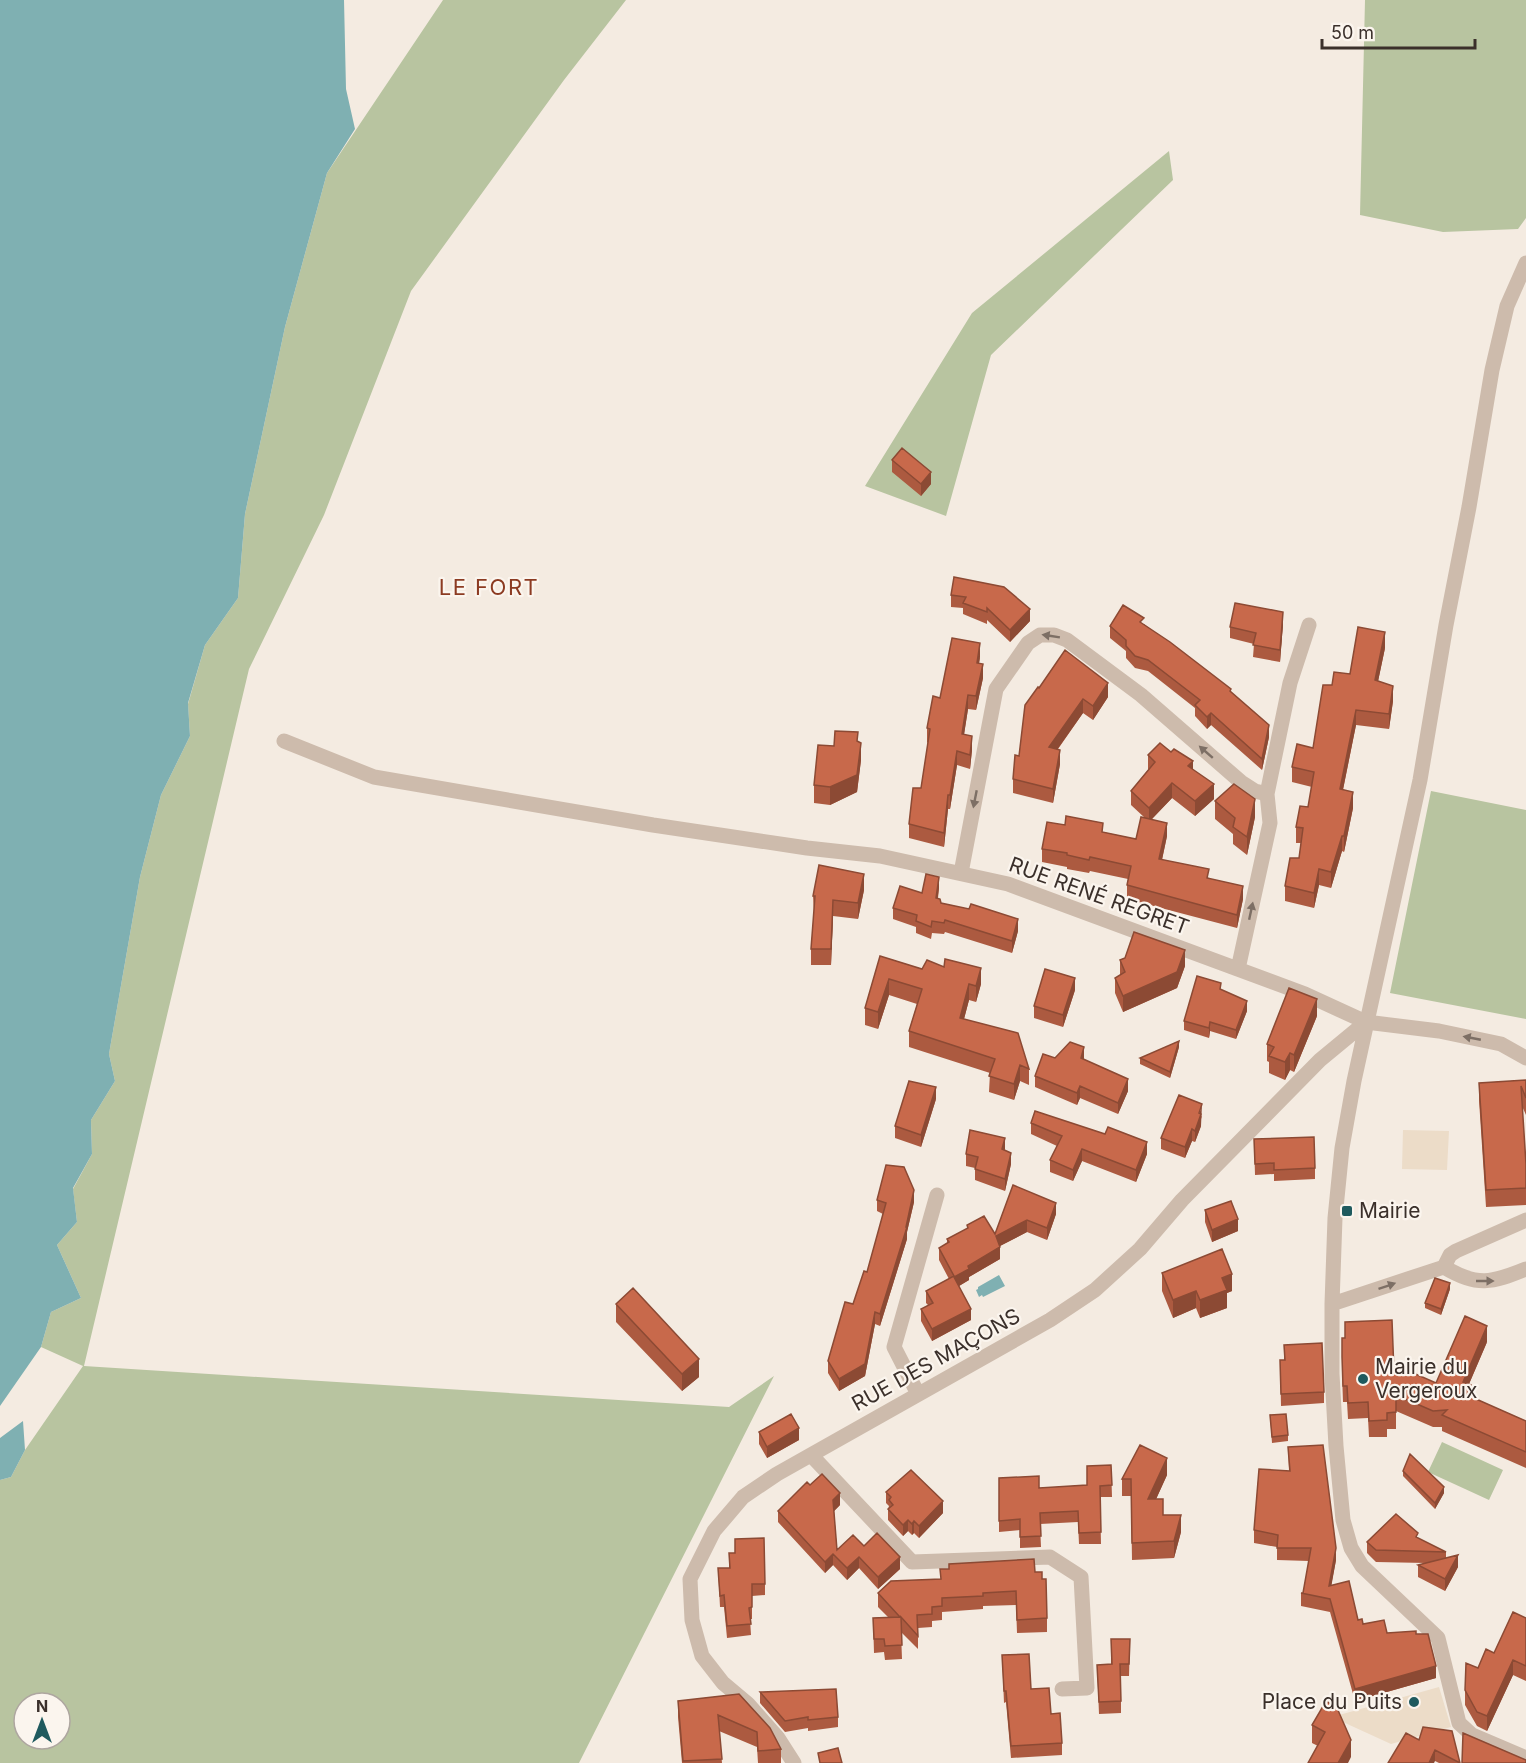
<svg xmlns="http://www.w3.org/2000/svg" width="1526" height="1763" font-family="Inter,sans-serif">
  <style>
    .green { fill: #b8c4a0; fill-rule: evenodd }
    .plaza { fill: #ecdcc8 }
    .water { fill: #7fb0b2 }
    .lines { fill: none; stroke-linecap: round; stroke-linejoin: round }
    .minor { stroke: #cdbbac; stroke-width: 15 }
    .wall { fill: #ac5a40 }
    .shaded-wall { fill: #8c4a34 }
    .building { fill: #c8694b; stroke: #8c4a34; stroke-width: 1.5 }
    .oneway { fill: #7d6f65 }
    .poi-dot { fill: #1f5a5e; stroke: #fbf5ee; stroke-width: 2 }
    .labels { text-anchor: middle; stroke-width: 4.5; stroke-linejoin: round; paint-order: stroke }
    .street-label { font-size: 21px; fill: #3b302b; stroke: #fbf5ee }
    .poi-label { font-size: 21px; fill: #3b302b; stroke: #fbf5ee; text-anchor: start }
    .neighbourhood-label { font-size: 22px; letter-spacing: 1.5px; fill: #8c3b22; stroke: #fbf5ee }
  </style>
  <rect width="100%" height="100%" fill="#f4ebe1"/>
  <path class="green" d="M443,0H626L564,80L411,291L324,515L249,669L84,1366L729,1407L774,1376L579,1763H0V1480L11,1477L25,1450L83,1366L41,1347L51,1312L81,1298L57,1245L77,1222L73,1189L92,1154L91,1120L115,1081L109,1054L140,877L161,795L190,736L188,704L205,645L238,598L245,514L285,327L327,173ZM24,1703H60V1739H24Z
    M1365,0H1526V218L1518,229L1443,232L1360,215Z
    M1169,151L1173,180L991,355L946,516L865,486L972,313Z
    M1431,791L1526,810V1019L1390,993Z
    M1442,1442L1503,1470L1489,1500L1428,1472Z"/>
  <path class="plaza" d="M1403,1130L1449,1131L1447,1170L1402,1169Z
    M1439,1687L1451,1727L1391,1744L1332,1717Z"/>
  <path class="water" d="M0,0H344L346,89L355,129L327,173L285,327L245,514L238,598L205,645L188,703L190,736L161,795L140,877L109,1054L115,1081L91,1120L92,1154L73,1188L77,1222L57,1245L81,1298L51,1312L41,1347L0,1406Z
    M999,1275L1005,1286L983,1297L982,1295L979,1297L976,1290L978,1289V1287Z
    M23,1421L25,1450L11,1477L0,1480V1438Z"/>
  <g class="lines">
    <path class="minor" d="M1526,263L1507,306L1492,370L1469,507L1446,625L1420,780L1354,1081L1342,1148L1335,1218L1332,1304V1374L1336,1446L1343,1520L1351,1548L1362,1566L1438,1638L1459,1723L1472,1735L1526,1758
      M284,741L374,777L653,825L807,848L880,856L1008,884L1305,994L1366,1022L1439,1031L1501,1044L1526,1058
      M1267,794L1290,683L1309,625
      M961,873L996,689L1028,643L1040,635H1054L1067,640L1141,695L1241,782L1255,791L1267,794L1270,823L1238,969
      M1444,1267C1477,1287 1492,1283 1526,1269
      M1332,1304L1444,1267L1450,1255L1456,1251L1526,1220
      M918,1394L894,1347L937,1195
      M811,1455L912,1562L1050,1557L1081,1577L1087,1688L1062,1689
      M794,1763L778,1738L748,1704L723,1683L702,1656L692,1620L690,1579L714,1531L743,1497L777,1474L1050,1320L1095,1290L1140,1249L1182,1200L1320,1060L1366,1022"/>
  </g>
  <path class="wall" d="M892,460L931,484L921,496L892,472Z
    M954,577L1030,621L1010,642L987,620V624L963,614V608L951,607V595Z
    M1144,624L1231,692L1269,737L1262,770L1211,725L1207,729L1195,716V708L1148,671L1135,668L1126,658V651L1110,638V626Z
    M1283,624L1280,662L1253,657L1254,644L1230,638V627Z
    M1385,648L1378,681L1393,701L1389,729L1356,725L1343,790L1353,808L1344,852L1342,851L1331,888L1319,885L1314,908L1285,901V886L1299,858L1301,843H1296V827L1308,807L1312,787L1292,782V767L1313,748L1332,685L1350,674Z
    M980,657L979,663L983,678L976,710L968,709L964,734L972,750L970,769L957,765L950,809H948L944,847L909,838V824L921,788L928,743L927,742V728L940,698Z
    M1039,688L1108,697L1093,720L1083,713L1058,749L1060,764L1053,803L1013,793V779Z
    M858,741L861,760L857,792L830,805L814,803V785L834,746Z
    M1148,755L1193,770L1214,799L1195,816L1172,798L1152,819L1167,836L1162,860L1209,878L1243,899L1237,928L1127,899V885L1128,879L1090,871L1089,873L1067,869V867L1042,862V849L1103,832L1136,839L1145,818L1131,805V791L1148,770Z
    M1215,801L1255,817L1247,855L1233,844V834L1215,819Z
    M939,888L938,898L941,903L1018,931L1012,953L945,932L944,934L932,933L931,939L916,933V927L893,919V908L922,893Z
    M864,890L858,919L833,916L831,965H811V949L814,912L813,896Z
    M880,956L922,969L981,984L976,1002L969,1000L964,1019L1029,1069V1085L1020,1081L1014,1100L989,1092L990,1073L909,1047V1031L917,1004L889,995L878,1029L865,1025V1008Z
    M1120,960L1185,966L1177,988L1123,1012L1115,993V978L1120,975Z
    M1075,990L1063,1027L1034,1018V1006Z
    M1221,990L1247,1011L1236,1039L1210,1031L1209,1038L1184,1030V1021Z
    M1317,1016L1294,1072L1290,1070L1285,1080L1269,1073V1062L1267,1061V1044Z
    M1179,1047L1170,1078L1140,1064V1058Z
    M1055,1058H1084V1060L1128,1091L1118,1114L1080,1098L1077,1105L1035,1087V1076Z
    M1526,1080V1115L1522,1106L1526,1164V1205L1486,1207L1479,1100V1083Z
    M936,1099L921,1147L895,1138V1126Z
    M1202,1116L1201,1119V1126L1195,1142L1192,1141L1185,1158L1161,1149V1138Z
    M1031,1123L1147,1154L1136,1182L1082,1161L1073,1181L1050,1172V1160L1057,1146L1031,1134Z
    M1254,1139L1315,1168V1179L1274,1181V1174L1255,1175Z
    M1004,1150L1011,1164L1005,1191L975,1180V1168L966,1166V1154Z
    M1013,1185L1056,1214L1047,1240L1027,1232L1000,1246V1259L969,1277V1280L959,1286L971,1320L932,1341L921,1321V1309L928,1305L926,1303V1291L949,1279L939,1260V1248L947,1243V1239L967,1229V1225L995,1234Z
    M877,1200L914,1202L907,1232V1239L880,1326L875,1324L865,1376L839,1391L828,1373V1361L867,1272L883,1214L877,1211Z
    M1205,1210L1238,1231L1212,1242L1205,1222Z
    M1162,1273L1232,1291L1227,1293V1308L1200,1318L1196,1308L1173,1318L1162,1291Z
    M1450,1289L1441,1315L1425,1308V1303Z
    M616,1304L699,1377L682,1391L616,1322Z
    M1342,1338L1394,1372L1436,1383L1487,1342L1469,1384L1471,1397L1526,1421V1468L1442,1431V1427H1433L1396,1411V1429H1387V1437H1369L1368,1418L1348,1419L1347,1402H1343L1342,1374Z
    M1284,1345L1324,1392V1403L1281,1406L1280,1360H1284Z
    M1270,1415L1288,1435V1441L1272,1443Z
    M759,1432L799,1440L767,1458L759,1444Z
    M1288,1447L1336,1560L1331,1586L1358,1620L1363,1624L1387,1633L1416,1634L1436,1678L1355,1701L1330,1612L1301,1606V1593H1303L1309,1561L1277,1560V1547L1254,1543V1530L1289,1471Z
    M1111,1465L1112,1497H1100L1101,1544H1079L1078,1522L1040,1524L1041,1547L1020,1548V1530L999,1532V1478L1039,1488L1087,1485Z
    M1403,1471L1444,1493L1435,1509L1403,1476Z
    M1167,1475L1156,1499L1163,1515L1181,1532L1174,1558L1132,1560L1131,1496H1122V1479Z
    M810,1485L840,1505L834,1511L837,1550L864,1546L900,1569L878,1589L859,1568L847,1580L833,1565L825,1573L778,1522V1511Z
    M886,1492L943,1513L919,1538L914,1533L912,1535L908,1531L903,1536L888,1520V1509L889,1506L886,1503Z
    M1418,1538L1446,1552V1558L1458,1567L1445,1591L1418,1577V1565L1426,1563L1376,1562L1367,1553V1542Z
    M729,1553L765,1584V1595L752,1596V1619H750L751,1635L727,1638L724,1607H720L718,1568H729Z
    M1035,1572L1042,1579L1047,1618V1632L1017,1633L1016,1605L983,1606V1609L942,1612V1620L932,1621V1627L918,1628V1649L901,1632L902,1659L885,1660L884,1652L874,1653L873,1618L888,1617L878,1607V1593L940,1579Z
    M1526,1618V1681L1513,1675L1487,1731L1477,1726L1465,1705V1690L1478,1668L1494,1653Z
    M1111,1639H1130L1129,1676H1121V1713L1099,1714L1097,1665L1111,1664Z
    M1002,1655L1031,1689L1062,1743V1755L1011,1758L1006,1702L1004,1703Z
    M760,1692L838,1717V1727L808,1731V1728L785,1732L760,1703Z
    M739,1694L781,1749V1763H758L757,1747L719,1731L722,1763H682L678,1717V1701Z
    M1312,1725L1351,1740V1757L1318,1746L1312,1743Z
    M1406,1733L1460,1763H1439L1435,1761Z"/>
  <path class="shaded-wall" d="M931,472V484L921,496V484Z
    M1030,609V621L1010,642V630Z
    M1283,612V624L1280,662V650Z
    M1385,632V648L1375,696V680Z
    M980,643V657L977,677V663Z
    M983,664V678L976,710V696Z
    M1108,683V697L1093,720V706Z
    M1393,686V701L1389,729V714Z
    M968,695V709L962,748V734Z
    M1083,699V713L1049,761V747Z
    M1356,710V725L1340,804V789Z
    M1211,713V725L1207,729V717Z
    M1269,725V737L1262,770V759Z
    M972,736V750L970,769V755Z
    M861,743V760L857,792L830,805V787Z
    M1060,750V764L1053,803V789Z
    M957,751V765L950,809V795Z
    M1193,761V776L1188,766Z
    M1172,783V798L1149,822V808Z
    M1214,784V799L1195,816V801Z
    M1353,792V808L1344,852V836Z
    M948,795V809L944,847V833Z
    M1255,799V817L1247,855V837Z
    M1167,823V836L1159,873V859Z
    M1342,836V851L1331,888V872Z
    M1319,869V885L1314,908V893Z
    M864,874V890L858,919V903Z
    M939,877V888L936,909V898Z
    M1243,886V899L1237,928V915Z
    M833,900V916L831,965V949Z
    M1018,919V931L1012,953V941Z
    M1185,950V966L1177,988L1123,1012V996Z
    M981,968V984L976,1002V986Z
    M1075,978V990L1063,1027V1015Z
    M889,979V995L878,1029V1012Z
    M969,984V1000L960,1034V1018Z
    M1317,999V1016L1294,1072V1055Z
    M1247,1001V1011L1236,1039V1030Z
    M1210,1022V1031L1209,1038V1028Z
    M1179,1041V1047L1170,1078V1072Z
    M1084,1047V1058L1081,1070V1058Z
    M1290,1053V1070L1285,1080V1062Z
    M1020,1065V1081L1014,1100V1084Z
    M1128,1079V1091L1118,1114V1103Z
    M1080,1086V1098L1077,1105V1093Z
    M936,1087V1099L921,1147V1135Z
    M1202,1104L1201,1126L1195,1142V1131Z
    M1192,1129V1141L1185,1158V1147Z
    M1005,1138V1149L1002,1161V1149Z
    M1147,1142V1154L1136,1182V1170Z
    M1082,1149V1161L1073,1181V1170Z
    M1011,1153V1164L1005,1191V1179Z
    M914,1190V1202L907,1232V1239L880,1326V1314L906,1227Z
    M1056,1203V1214L1047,1240V1228Z
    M1238,1219V1231L1212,1242V1230Z
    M1027,1220V1232L996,1248V1236Z
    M1000,1247V1259L969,1277V1280L954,1289V1277L968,1266Z
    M1232,1274V1291L1227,1293V1308L1200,1318V1300L1222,1278Z
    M1450,1283V1289L1441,1315V1309Z
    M1196,1291V1308L1173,1318V1300Z
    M971,1309V1320L932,1341V1329Z
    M875,1312V1324L865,1376L839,1391V1379Z
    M1487,1326V1342L1463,1398V1382Z
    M699,1359V1377L682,1391V1374Z
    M1471,1385V1402L1467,1395Z
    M799,1428V1440L767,1458V1447Z
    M1167,1458V1475L1148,1517V1499Z
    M1444,1487V1493L1435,1509V1503Z
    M840,1493V1505L833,1512V1500Z
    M943,1501V1513L919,1538V1526Z
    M1181,1515V1532L1174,1558V1541Z
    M908,1520V1531L903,1536V1525Z
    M914,1521V1533L912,1535V1524Z
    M1336,1548V1560L1329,1599V1586Z
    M833,1554V1565L825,1573V1562Z
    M1458,1555V1567L1445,1591V1579Z
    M859,1557V1568L847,1580V1568Z
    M900,1557V1569L878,1589V1577Z
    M1513,1660V1675L1487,1731V1716Z
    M1436,1666V1678L1355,1701V1689Z
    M1351,1740V1757L1348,1763H1338Z
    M1435,1750V1761L1434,1763H1429Z"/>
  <path class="building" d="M902,448L931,472L921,484L892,460Z
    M954,577L1004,587L1030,609L1010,630L987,608V612L963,603L966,597L951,595Z
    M1235,603L1283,612L1280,650L1253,645L1256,633L1230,627Z
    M1123,605L1144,618L1140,622L1170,642L1231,689L1230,691L1269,725L1262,759L1211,713L1207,717L1195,705L1200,700L1148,660L1135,656L1126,646V640L1110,626Z
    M1358,627L1385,632L1375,680L1393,686L1389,714L1356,710L1340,789L1353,792L1344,836H1342L1331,872L1319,869L1314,893L1285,886L1290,858H1299L1303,828L1296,827L1300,806L1308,807L1314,772L1292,767L1297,744L1313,748L1323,685H1332L1334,672L1350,674Z
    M952,638L980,643L977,663L983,664L976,696L968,695L962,734L972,736L970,755L957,751L950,795H948L944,833L909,824L913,788H921L930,729L927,728L933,696L940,698Z
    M1065,650L1108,683L1093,706L1083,699L1049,747L1060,750L1053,789L1013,779L1015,755L1019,756L1025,705L1038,687L1039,688Z
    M835,731L858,732L857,741L861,743L857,775L830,787L814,785L818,745L834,746Z
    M1160,743L1171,752L1174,749L1193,761L1188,766L1214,784L1195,801L1172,783L1149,808L1131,791L1155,762L1148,755Z
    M1234,784L1255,799L1247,837L1233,827L1235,818L1215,801Z
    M1066,816L1103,823L1102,832L1136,839L1141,817L1167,823L1159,859L1209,869L1207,878L1243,886L1237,915L1127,885L1131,866L1090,857L1089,860L1067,855V853L1042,849L1047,822L1065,825Z
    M819,865L864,874L858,903L833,900L831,949H811L815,896H813Z
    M926,874L939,877L936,898L940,899L941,903L969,909L971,904L1018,919L1012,941L945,920L944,923L932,921L931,927L916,921L917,915L893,908L900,886L922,893Z
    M1134,932L1185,950L1177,972L1123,996L1115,978L1125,972L1120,960L1125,958Z
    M880,956L922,969L927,960L944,967L945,959L981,968L976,986L969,984L960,1018L1018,1033L1029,1069L1020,1065L1014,1084L989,1076L995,1059L909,1031L922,989L889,979L878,1012L865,1008Z
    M1045,969L1075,978L1063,1015L1034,1006Z
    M1197,976L1221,983L1220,989L1247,1001L1236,1030L1210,1022L1209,1028L1184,1021Z
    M1289,988L1317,999L1294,1055L1290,1053L1285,1062L1269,1056L1274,1047L1267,1044Z
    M1179,1041L1170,1072L1140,1058Z
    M1070,1042L1084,1047L1081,1058L1128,1079L1118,1103L1080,1086L1077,1093L1035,1076L1043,1054L1055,1058Z
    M1526,1080V1098L1521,1086L1526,1164V1188L1486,1190L1479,1083Z
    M909,1081L936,1087L921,1135L895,1126Z
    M1179,1095L1202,1104L1199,1113L1201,1114L1195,1131L1192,1129L1185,1147L1161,1138Z
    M1035,1111L1105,1134L1108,1127L1147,1142L1136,1170L1082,1149L1073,1170L1050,1160L1062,1136L1031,1123Z
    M970,1130L1005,1138L1002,1149L1011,1153L1005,1179L975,1169L978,1157L966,1154Z
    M1314,1137L1315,1168L1274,1170V1163L1255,1164L1254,1139Z
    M886,1165L904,1167L914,1190L906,1227H907L880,1314L875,1312L865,1364L839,1379L828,1361L845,1302L853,1304L864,1271L867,1272L886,1203L877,1200Z
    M1013,1185L1056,1203L1047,1228L1027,1220L996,1236L1000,1247L968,1266L969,1269L954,1277L971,1309L932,1329L921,1309L933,1303L926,1291L954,1276L939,1248L949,1242L947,1239L968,1228L967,1225L984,1216L995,1234Z
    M1231,1201L1238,1219L1212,1230L1205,1210Z
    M1222,1249L1232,1274L1222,1278L1227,1290L1200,1300L1196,1291L1173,1300L1162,1273Z
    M1435,1278L1450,1283L1441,1309L1425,1303Z
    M633,1288L699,1359L682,1374L616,1304Z
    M1465,1316L1487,1326L1463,1382L1471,1385L1467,1395L1526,1421V1452L1442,1415L1447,1410L1433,1411L1396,1395V1412L1387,1413V1420L1369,1421L1368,1402L1348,1403L1347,1386H1343L1342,1357V1338H1345V1322L1392,1320L1394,1372H1411L1436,1383Z
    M1322,1343L1324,1392L1281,1394L1280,1360H1285L1284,1345Z
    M791,1414L799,1428L767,1447L759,1432Z
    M1286,1414L1288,1435L1272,1437L1270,1415Z
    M1140,1445L1167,1458L1148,1499H1163V1515H1181L1174,1541L1132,1543L1131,1479H1122Z
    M1323,1445L1336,1548L1329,1586L1349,1581L1358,1620L1362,1619L1363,1624L1384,1620L1387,1633L1416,1631V1634H1428L1436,1666L1355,1689L1330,1599L1301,1593H1303L1311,1548H1277L1278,1535L1254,1530L1259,1469L1290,1471L1288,1447Z
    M1410,1454L1444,1487L1435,1503L1403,1471Z
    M1111,1465L1112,1485L1100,1486L1101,1532L1079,1533L1078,1511L1040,1513L1041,1536L1020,1537V1519L999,1521V1478L1039,1476V1488L1087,1485V1466Z
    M911,1470L943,1501L919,1526L914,1521L912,1524L908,1520L903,1525L888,1509L893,1505L889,1500L891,1497L886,1492Z
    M822,1474L840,1493L833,1500L837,1550L853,1535L864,1546L877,1533L900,1557L878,1577L859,1557L847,1568L833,1554L825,1562L778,1511L807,1482L810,1485Z
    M1396,1514L1418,1533L1416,1537L1446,1552L1376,1550L1367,1542Z
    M764,1538L765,1584H752V1607L749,1608L751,1624L727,1626L724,1595L720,1596L718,1568H730L729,1553H735V1539Z
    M1458,1555L1445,1579L1418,1565Z
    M1034,1559L1035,1572H1042V1579H1046L1047,1618L1017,1620L1016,1591L983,1593V1596L942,1598V1606L932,1607V1614L917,1615L918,1636L901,1617L902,1645L885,1646L884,1639H874L873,1618L900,1617L878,1593L891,1581L941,1579L940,1569H949V1564Z
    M1513,1612L1526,1618V1666L1513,1660L1487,1716L1477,1712L1465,1690L1466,1663L1478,1668L1486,1649L1494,1653Z
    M1111,1639H1130L1129,1664H1120L1121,1701L1099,1702L1097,1665L1112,1664Z
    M1029,1654L1031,1689L1049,1688L1051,1714L1060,1713L1062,1743L1011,1746L1006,1691H1004L1002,1655Z
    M836,1689L838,1717L808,1720V1717L785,1721L760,1692Z
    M739,1694L770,1728L781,1749L758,1751L757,1732L718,1715L722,1759L683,1761L678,1701Z
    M1326,1701L1337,1708L1351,1740L1338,1763H1308L1325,1732L1312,1725Z
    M1423,1727L1452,1731L1460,1763L1435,1750L1429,1763H1388L1406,1733L1419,1740Z
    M1463,1733L1526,1760V1763H1462Z
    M838,1748L842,1763H820L818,1753Z"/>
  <defs><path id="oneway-solid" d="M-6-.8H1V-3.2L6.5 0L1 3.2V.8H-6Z" transform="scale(1.5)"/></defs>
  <g class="oneway">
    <use href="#oneway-solid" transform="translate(1051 636) rotate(-171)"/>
    <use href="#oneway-solid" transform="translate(1206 752) rotate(-139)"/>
    <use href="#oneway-solid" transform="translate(975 799) rotate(101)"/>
    <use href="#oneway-solid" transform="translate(1251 911) rotate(-78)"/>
    <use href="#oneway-solid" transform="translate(1472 1038) rotate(-169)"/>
    <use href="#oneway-solid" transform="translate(1485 1281)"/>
    <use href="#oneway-solid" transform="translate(1387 1286) rotate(-19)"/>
  </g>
  <g class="poi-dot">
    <rect x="1341" y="1205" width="12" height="12" rx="3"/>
    <circle cx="1363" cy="1379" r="6"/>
    <circle cx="1414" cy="1702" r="6"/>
  </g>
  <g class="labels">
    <g class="street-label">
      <text transform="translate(1099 896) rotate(20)" y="7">RUE RENÉ REGRET</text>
      <text transform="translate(936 1360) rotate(-29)" y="7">RUE DES MAÇONS</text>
    </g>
    <g class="poi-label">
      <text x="1359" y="1218">Mairie</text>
      <text x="1375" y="1374">Mairie du<tspan x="1375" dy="24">Vergeroux</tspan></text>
      <text x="1402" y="1709" text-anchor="end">Place du Puits</text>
    </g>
    <g class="neighbourhood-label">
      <text x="489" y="595">LE FORT</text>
    </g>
  </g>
  <g transform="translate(42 1721)"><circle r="28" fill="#fbf5ee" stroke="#aea6a0" stroke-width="1.5"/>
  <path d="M0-4.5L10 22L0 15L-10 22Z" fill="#1f5a5e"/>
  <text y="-9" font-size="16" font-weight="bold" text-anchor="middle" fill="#3b302b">N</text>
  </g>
  <path d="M1322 39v9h153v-9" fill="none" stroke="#3b302b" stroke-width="3"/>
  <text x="1331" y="39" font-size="18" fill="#3b302b" stroke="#fbf5ee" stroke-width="4.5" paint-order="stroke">50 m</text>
</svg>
